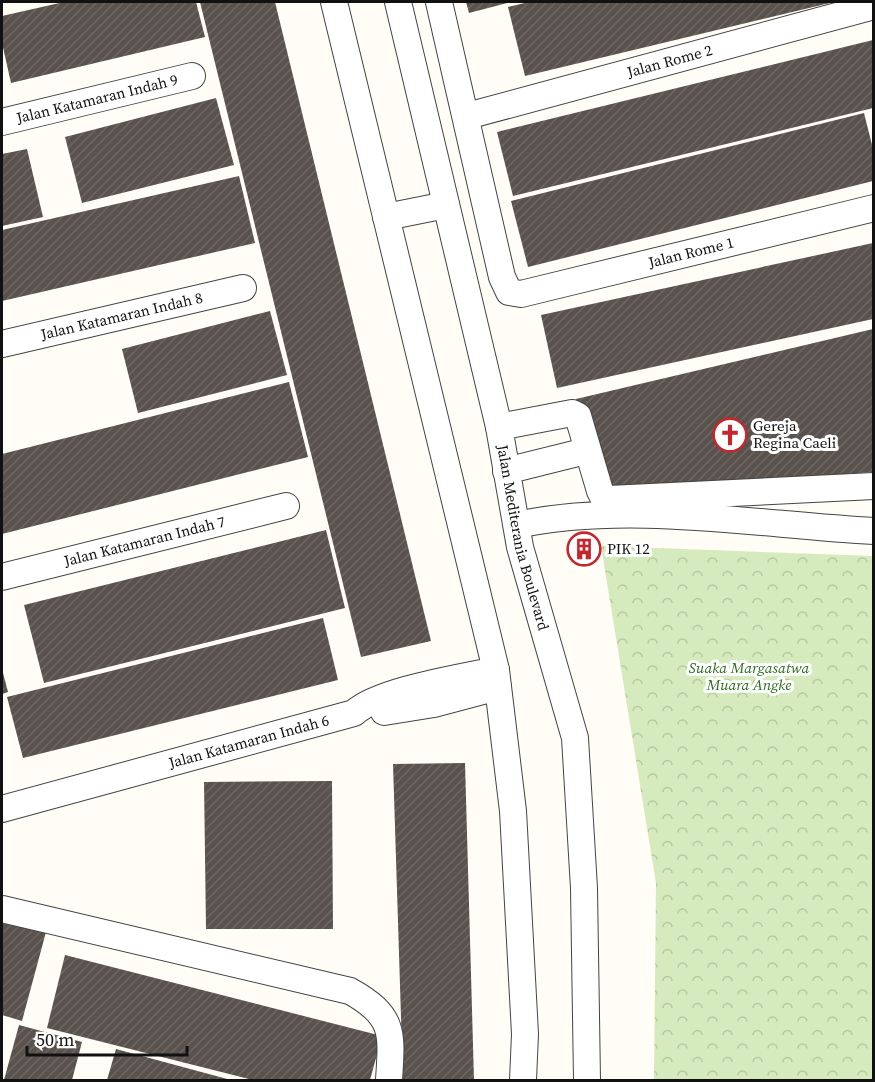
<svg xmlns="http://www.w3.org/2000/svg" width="875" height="1082" font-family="'Source Serif 4',serif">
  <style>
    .park { fill: url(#park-crowns) }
    .building { fill: url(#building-hatch) }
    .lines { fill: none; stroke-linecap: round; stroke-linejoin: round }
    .minor-casing { stroke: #444; stroke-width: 28 }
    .minor { stroke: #fff; stroke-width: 26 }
    .labels { text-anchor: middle; stroke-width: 6; stroke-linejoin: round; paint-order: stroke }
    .street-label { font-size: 15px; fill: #111; stroke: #fff }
    .poi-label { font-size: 15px; fill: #111; stroke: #fff; text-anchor: start }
    .park-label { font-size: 15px; font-style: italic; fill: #2f6b1f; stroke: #fff }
  </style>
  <defs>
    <pattern id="park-crowns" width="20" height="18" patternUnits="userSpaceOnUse" patternTransform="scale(1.5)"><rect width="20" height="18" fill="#d5ebbd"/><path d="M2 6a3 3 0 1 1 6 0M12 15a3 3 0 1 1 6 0" fill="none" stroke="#b6c8a1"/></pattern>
    <pattern id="building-hatch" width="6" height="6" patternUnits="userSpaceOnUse" patternTransform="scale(1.5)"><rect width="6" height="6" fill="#5a524d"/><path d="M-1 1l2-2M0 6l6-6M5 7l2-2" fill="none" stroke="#6d6662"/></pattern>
  </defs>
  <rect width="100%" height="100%" fill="#fffdf5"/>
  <path class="park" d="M601,546L873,556V1080H654L656,883Z"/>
  <path class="building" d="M64,2H196L205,37L11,83L2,43V16Z
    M200,2H275L431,641L361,657Z
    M466,2H511L469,13Z
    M529,2H834L525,76L508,7Z
    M873,40V108L513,196L497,132Z
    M216,98L234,165L82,203L65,137Z
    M864,113L873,149V181L528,267L511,201Z
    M27,149L43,217L2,226V154Z
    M239,176L255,243L2,301V230Z
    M873,243V319L557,388L541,315Z
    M270,311L287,375L138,413L122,349Z
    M873,329V472L602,492L576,399Z
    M289,382L308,457L2,534V454Z
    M326,530L345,608L44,683L24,605Z
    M593,537L597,557L575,561L571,542Z
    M323,618L338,680L23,758L7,697Z
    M2,669L8,692L2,694Z
    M465,763L474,1080H403L393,764Z
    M332,781L333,929H206L204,782Z
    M2,920L46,932L22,1021L2,1015Z
    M65,955L382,1036L370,1080H253L47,1028Z
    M19,1025L82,1042L72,1080H4Z
    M116,1049L231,1080H107Z"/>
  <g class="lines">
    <g class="minor-casing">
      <g id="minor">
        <path d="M334,2L496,670L513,811L525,1034L523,1080"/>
        <path id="s1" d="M398,2L499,427L520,547L575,738L584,888L587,1080"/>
        <path id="s2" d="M439,2L502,277L509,292L521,294L874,208"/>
        <path id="s3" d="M467,116L874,6"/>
        <path id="s4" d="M2,122L192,76"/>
        <path d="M386,217L446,205"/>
        <path id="s5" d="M2,344L243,288"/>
        <path d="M499,427L572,413L578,416L600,491L603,497L609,499L874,486"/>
        <path d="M506,471L586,451"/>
        <path d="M517,525C628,501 760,525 874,531"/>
        <path id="s6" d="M2,577L286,506"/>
        <path d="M384,712L434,704L498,687"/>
        <path id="s7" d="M2,809L354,713C379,690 460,678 496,670"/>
        <path d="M2,909L350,991C395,1016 392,1033 389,1080"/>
      </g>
    </g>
    <use href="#minor" class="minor"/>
  </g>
  <defs>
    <g id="church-ring" transform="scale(1.725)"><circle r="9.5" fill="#fff" stroke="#c4262e" stroke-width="1.5"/><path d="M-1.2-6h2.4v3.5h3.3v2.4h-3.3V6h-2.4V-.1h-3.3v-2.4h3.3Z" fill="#c4262e"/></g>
    <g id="building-ring" transform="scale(1.725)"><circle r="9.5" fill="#fff" stroke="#c4262e" stroke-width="1.5"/><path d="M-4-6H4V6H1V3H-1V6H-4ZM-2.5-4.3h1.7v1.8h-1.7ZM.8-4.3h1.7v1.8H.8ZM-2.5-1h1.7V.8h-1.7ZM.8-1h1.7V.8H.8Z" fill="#c4262e"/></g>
  </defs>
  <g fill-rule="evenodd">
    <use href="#church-ring" x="730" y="435"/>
    <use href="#building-ring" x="584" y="549"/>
  </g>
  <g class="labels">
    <g class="street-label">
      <text dy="5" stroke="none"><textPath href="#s3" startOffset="210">Jalan Rome 2</textPath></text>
      <text dy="5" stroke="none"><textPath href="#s4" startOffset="98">Jalan Katamaran Indah 9</textPath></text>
      <text dy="5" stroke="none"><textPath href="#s2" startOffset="486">Jalan Rome 1</textPath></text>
      <text dy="5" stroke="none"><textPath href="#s5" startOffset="123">Jalan Katamaran Indah 8</textPath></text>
      <text dy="5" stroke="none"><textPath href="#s1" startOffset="550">Jalan Mediterania Boulevard</textPath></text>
      <text dy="5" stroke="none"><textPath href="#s6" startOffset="147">Jalan Katamaran Indah 7</textPath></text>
      <text dy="5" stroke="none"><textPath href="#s7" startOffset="256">Jalan Katamaran Indah 6</textPath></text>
    </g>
    <g class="poi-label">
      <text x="753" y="431">Gereja<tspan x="753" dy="17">Regina Caeli</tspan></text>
      <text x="607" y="554">PIK 12</text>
    </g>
    <g class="park-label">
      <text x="749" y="673">Suaka Margasatwa<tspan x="749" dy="17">Muara Angke</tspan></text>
    </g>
  </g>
  <rect width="875" height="1082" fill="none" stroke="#111111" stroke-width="6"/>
  <path d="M27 1046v9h160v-9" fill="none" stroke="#111111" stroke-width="3"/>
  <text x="36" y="1046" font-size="18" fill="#111111" stroke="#ffffff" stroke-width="4.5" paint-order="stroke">50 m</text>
</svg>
